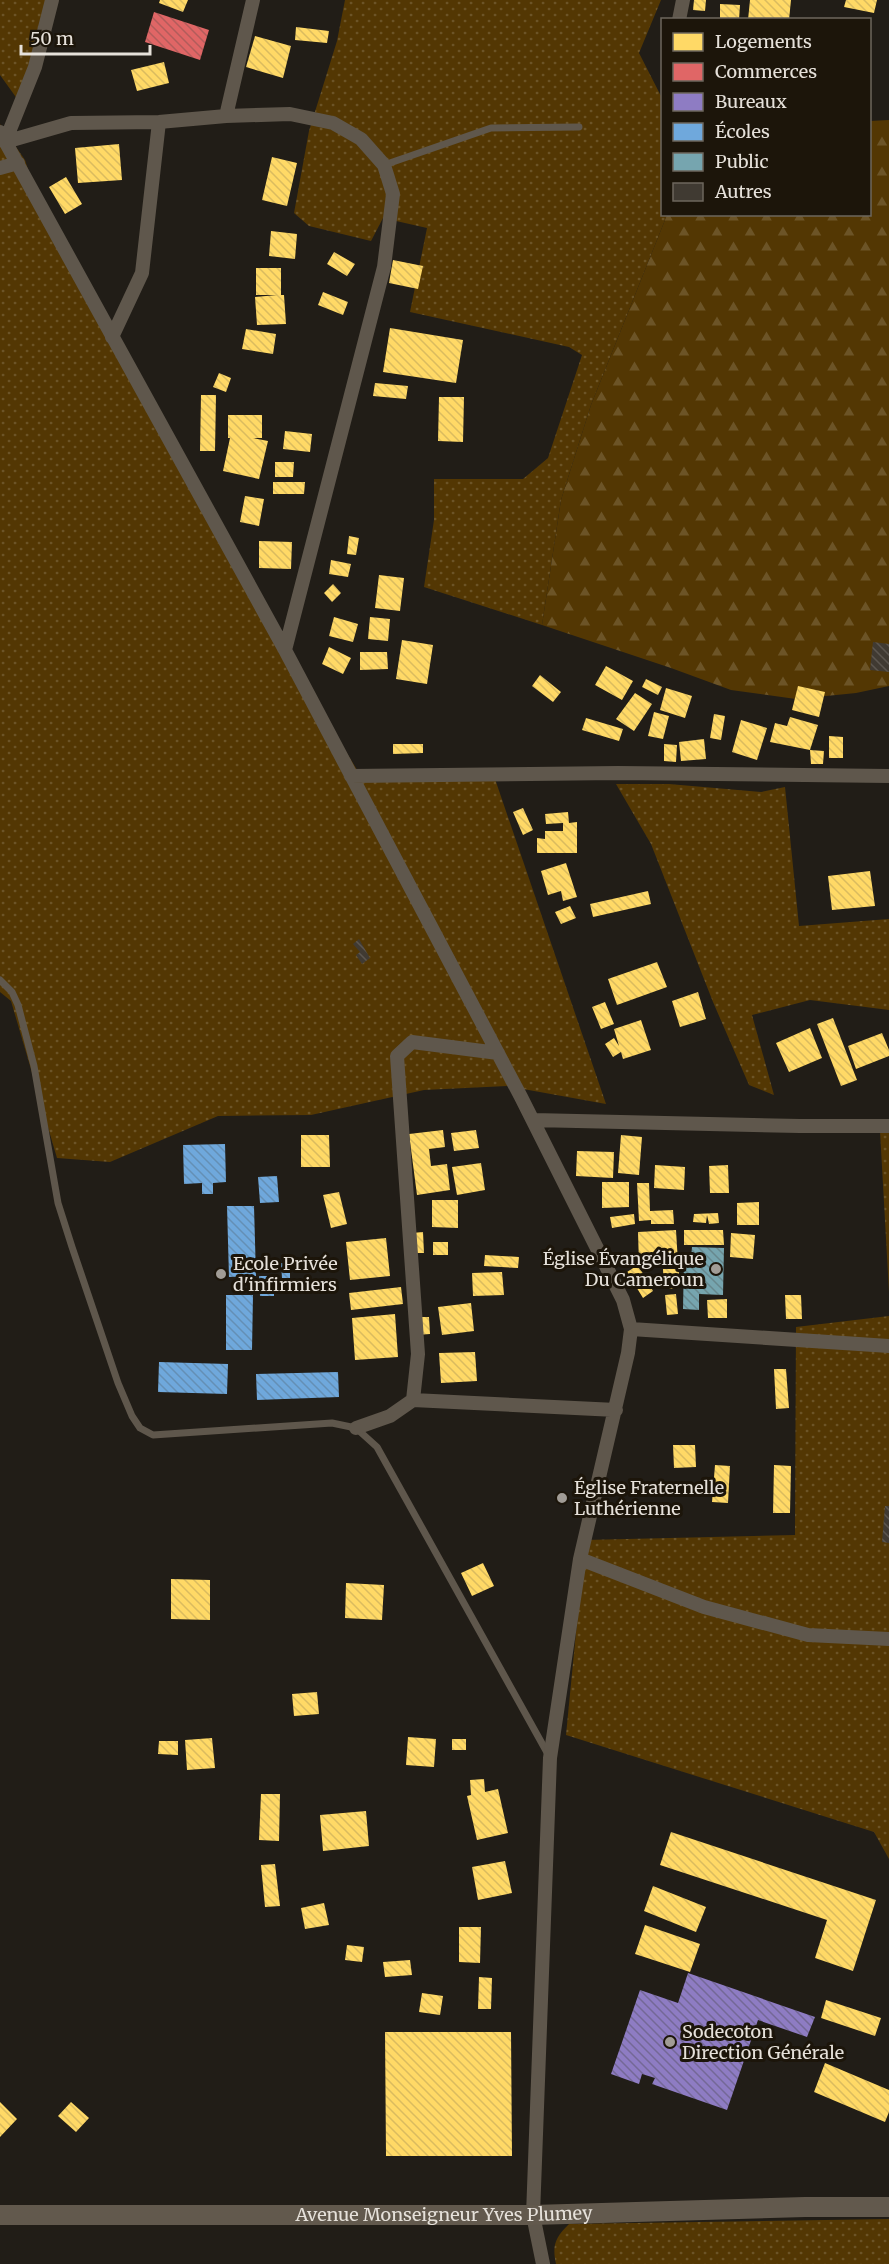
<svg xmlns="http://www.w3.org/2000/svg" width="889" height="2264" font-family="Merriweather,serif">
  <style>
    .grass { fill: url(#grass-dots) }
    .forest { fill: url(#forest-firs) }
    .homes { fill: url(#homes-back-hatch) }
    .shops { fill: url(#shops-back-hatch) }
    .offices { fill: url(#offices-back-hatch) }
    .schools { fill: url(#schools-back-hatch) }
    .public { fill: url(#public-back-hatch) }
    .building { fill: url(#building-back-hatch) }
    .lines { fill: none; stroke-linecap: round; stroke-linejoin: round }
    .lane { stroke: #5f574c; stroke-width: 7 }
    .street { stroke: #5f574c; stroke-width: 14 }
    .secondary { stroke: #62594d; stroke-width: 20 }
    .poi-dot { fill: #a19c96; stroke: #1c150a; stroke-width: 2 }
    .labels { text-anchor: middle; stroke-width: 6; stroke-linejoin: round; paint-order: stroke }
    .poi-label { font-size: 18px; fill: #e6e1da; stroke: #1c150a; text-anchor: start }
    .street-label { font-size: 18px; fill: #e6e1da; stroke: #1c150a }
  </style>
  <defs>
    <pattern id="grass-dots" width="8" height="8" patternUnits="userSpaceOnUse" patternTransform="scale(1.5)"><rect width="8" height="8" fill="#533703"/><path d="M2 2h.1M6 6h.1" fill="none" stroke="#6c5427" stroke-width="1.8" stroke-linecap="round"/></pattern>
    <pattern id="forest-firs" width="22" height="20" patternUnits="userSpaceOnUse" patternTransform="scale(1.5)"><rect width="22" height="20" fill="#533703"/><path d="M5 1l3.5 6h-7zM16 11l3.5 6h-7z" fill="#6c5427"/></pattern>
    <pattern id="homes-back-hatch" width="6" height="6" patternUnits="userSpaceOnUse" patternTransform="scale(1.5)"><rect width="6" height="6" fill="#ffd966"/><path d="M-1 5l2 2M0 0l6 6M5-1l2 2" fill="none" stroke="#dabb5f"/></pattern>
    <pattern id="shops-back-hatch" width="6" height="6" patternUnits="userSpaceOnUse" patternTransform="scale(1.5)"><rect width="6" height="6" fill="#e06666"/><path d="M-1 5l2 2M0 0l6 6M5-1l2 2" fill="none" stroke="#b25c5b"/></pattern>
    <pattern id="offices-back-hatch" width="6" height="6" patternUnits="userSpaceOnUse" patternTransform="scale(1.5)"><rect width="6" height="6" fill="#8e7cc3"/><path d="M-1 5l2 2M0 0l6 6M5-1l2 2" fill="none" stroke="#746896"/></pattern>
    <pattern id="schools-back-hatch" width="6" height="6" patternUnits="userSpaceOnUse" patternTransform="scale(1.5)"><rect width="6" height="6" fill="#6fa8dc"/><path d="M-1 5l2 2M0 0l6 6M5-1l2 2" fill="none" stroke="#648fb5"/></pattern>
    <pattern id="public-back-hatch" width="6" height="6" patternUnits="userSpaceOnUse" patternTransform="scale(1.5)"><rect width="6" height="6" fill="#76a5af"/><path d="M-1 5l2 2M0 0l6 6M5-1l2 2" fill="none" stroke="#67888e"/></pattern>
    <pattern id="building-back-hatch" width="6" height="6" patternUnits="userSpaceOnUse" patternTransform="scale(1.5)"><rect width="6" height="6" fill="#403a32"/><path d="M-1 5l2 2M0 0l6 6M5-1l2 2" fill="none" stroke="#5c564f"/></pattern>
  </defs>
  <rect width="100%" height="100%" fill="#211d17"/>
  <path class="grass" d="M0,0H49L18,100L0,75Z
    M345,0H661L639,53L662,98V214L667,215L591,405L561,500L542,625L424,587L434,520V479H523L548,458L582,355L569,347L410,312L427,228L383,218L371,241L309,226L294,213L309,131L337,41Z
    M0,124L25,160L47,229L272,631L359,773L495,779L606,1104L507,1086L424,1090L311,1115L218,1116L110,1162L57,1158L11,1001L0,992Z
    M616,784H669L761,792L785,787L799,926L889,919V1010L810,1000L752,1015L774,1095L749,1085L713,1002L651,844Z
    M889,1130V1292L880,1131Z
    M889,1316V1859L874,1832L566,1735L585,1540L795,1535L796,1327Z
    M889,2219V2264H556C552,2245 555,2238 569,2224Z"/>
  <path class="forest" d="M889,120V686L856,693L796,699L731,690L671,668L542,625L561,500L591,405L667,215L870,214V121Z"/>
  <path class="homes" d="M160,0H188L183,12L159,3Z
    M694,0H706L705,11L693,10Z
    M750,0H791L789,20H748Z
    M846,0H877L874,13L844,7Z
    M720,4L740,5L739,20H720Z
    M296,27L329,31L327,43L295,40Z
    M255,36L291,46L283,78L246,67Z
    M164,62L169,83L137,91L131,70Z
    M119,144L122,180L78,183L75,148Z
    M272,157L297,163L287,206L262,200Z
    M66,177L82,204L65,214L49,187Z
    M271,231L297,234L295,259L269,256Z
    M334,252L355,264L347,276L327,264Z
    M393,260L423,266L418,289L389,283Z
    M256,268H281V295H284L286,324L257,325L255,297L277,295H256Z
    M323,292L348,302L343,315L318,305Z
    M390,328L463,340L456,383L383,372Z
    M246,329L276,334L273,354L242,349Z
    M219,373L231,378L226,392L213,387Z
    M375,383L408,386L406,399L373,396Z
    M201,395H216L215,451H200Z
    M439,397H464L463,442L438,441Z
    M228,415H262V438H253L268,441L259,479L223,471L230,438H228Z
    M285,431L312,434L310,452L283,449Z
    M275,462H294L293,477H275Z
    M273,482H305L304,494H273Z
    M245,496L264,499L259,526L240,522Z
    M349,536L359,538L356,555L347,554Z
    M259,541L292,542L291,569L259,568Z
    M331,560L351,564L348,577L329,574Z
    M379,575L404,578L400,611L375,608Z
    M333,584L341,593L332,602L324,593Z
    M334,617L358,624L353,642L329,636Z
    M370,617L390,619L388,641L368,639Z
    M402,640L433,645L427,684L396,679Z
    M329,647L351,658L343,674L322,664Z
    M360,652H387L388,669L360,670Z
    M606,666L633,681L622,700L595,685Z
    M540,675L561,692L553,702L532,686Z
    M646,679L662,687L658,695L642,687Z
    M798,686L825,692L819,717L792,710Z
    M666,688L692,696L685,718L660,710Z
    M635,693L652,704L634,731L616,719Z
    M654,712L669,716L663,739L648,736Z
    M714,714L725,716L721,740L710,738Z
    M790,717L818,725L810,750L824,751L823,764H811L810,750L770,742L775,723L787,726Z
    M586,718L623,729L619,741L582,730Z
    M741,720L767,728L757,760L732,752Z
    M829,736L843,737V758H829Z
    M704,739L706,759L681,761L679,742Z
    M393,744H423V753L393,754Z
    M664,744L677,745L676,762L664,761Z
    M523,808L533,830L523,835L513,812Z
    M568,812L569,823L577,822V853H537V838L545,839V831H563V823L546,824L545,814Z
    M566,863L577,897L563,901L561,891L548,895L541,871Z
    M870,871L875,906L832,910L828,876Z
    M648,891L651,904L593,917L590,904Z
    M570,906L576,918L561,924L555,912Z
    M657,962L667,987L617,1005L608,979Z
    M698,992L706,1019L680,1027L672,1001Z
    M605,1002L614,1024L601,1029L592,1007Z
    M833,1018L857,1080L841,1086L817,1024Z
    M641,1020L651,1050L623,1059L621,1052L613,1057L605,1044L614,1038L619,1046L614,1029Z
    M810,1028L822,1058L789,1072L776,1043Z
    M882,1033L889,1050V1056L856,1069L848,1046Z
    M443,1130L445,1147L429,1149L431,1166L447,1164L450,1190L417,1195L409,1134Z
    M476,1130L479,1148L454,1151L451,1133Z
    M301,1135H329L330,1167H301Z
    M621,1135L642,1137L639,1175L618,1173Z
    M577,1151L614,1152L613,1178L576,1176Z
    M481,1163L485,1190L457,1195L452,1167Z
    M655,1165L685,1167L684,1190L654,1188Z
    M728,1165L729,1193H710L709,1166Z
    M602,1182H629V1207L602,1208Z
    M637,1183H649L650,1211L673,1210L674,1224H651V1220L639,1221Z
    M339,1192L347,1224L331,1228L323,1195Z
    M432,1200H458V1228L432,1227Z
    M759,1202V1225H737V1203Z
    M718,1213L719,1223L709,1224L707,1215L706,1223L693,1222L694,1214Z
    M634,1214L635,1224L612,1228L610,1217Z
    M676,1230L678,1263L639,1265L638,1232Z
    M684,1230H723L724,1245H684Z
    M423,1232L424,1253H413L412,1233Z
    M731,1233L755,1235L753,1259L730,1257Z
    M386,1238L390,1276L350,1280L346,1242Z
    M433,1242H448V1255H433Z
    M485,1255L519,1257L518,1268L484,1266Z
    M638,1265L653,1291L643,1298L627,1272Z
    M663,1269H679V1288L664,1289Z
    M502,1272L504,1295L473,1296L472,1273Z
    M401,1287L403,1304L351,1310L349,1293Z
    M676,1294L678,1314L667,1315L665,1295Z
    M785,1295H801L802,1319H786Z
    M727,1299V1318H708L707,1300Z
    M471,1303L474,1331L442,1335L438,1307Z
    M395,1314L398,1357L355,1360L352,1318Z
    M415,1317H429L430,1334L417,1335Z
    M475,1352L477,1381L441,1383L439,1353Z
    M774,1369H786L789,1408L776,1409Z
    M673,1445H695L696,1467L674,1468Z
    M715,1465L730,1466L728,1503L712,1502Z
    M774,1465L791,1466L790,1513H773Z
    M483,1563L494,1586L472,1596L461,1573Z
    M171,1579L210,1580V1620L171,1619Z
    M346,1583L384,1585L382,1620L345,1618Z
    M317,1692L319,1714L294,1716L292,1694Z
    M408,1737L436,1739L434,1767L406,1765Z
    M212,1738L215,1768L187,1770L185,1740Z
    M452,1739H466V1750H452Z
    M159,1741H178V1755L158,1754Z
    M484,1779L485,1792L498,1789L508,1833L477,1840L467,1796L471,1795L470,1780Z
    M261,1794H280L279,1841L259,1840Z
    M366,1811L369,1846L323,1851L320,1815Z
    M671,1832L876,1900L853,1971L815,1958L827,1920L660,1865Z
    M505,1861L512,1893L478,1900L472,1867Z
    M275,1864L280,1906L265,1907L261,1865Z
    M653,1886L706,1907L696,1932L644,1911Z
    M324,1903L329,1925L305,1929L301,1908Z
    M645,1925L700,1944L690,1972L635,1954Z
    M459,1927H481L480,1963L459,1962Z
    M347,1945L364,1947L362,1962L345,1960Z
    M410,1960L412,1975L385,1977L383,1962Z
    M479,1977L492,1978L491,2009H478Z
    M422,1993L443,1996L440,2015L419,2012Z
    M826,2000L881,2018L875,2036L821,2018Z
    M385,2032H511L512,2156H386Z
    M825,2063L889,2090V2112L885,2122L814,2092Z
    M0,2102L17,2119L0,2137Z
    M71,2102L89,2118L76,2132L58,2116Z"/>
  <path class="shops" d="M154,12L209,30L200,60L145,42Z"/>
  <path class="offices" d="M688,1973L815,2017L807,2037L758,2020L727,2110L652,2084L655,2078L642,2074L639,2084L611,2074L640,1990L678,2003Z"/>
  <path class="schools" d="M225,1144L226,1182L213,1183V1194H202V1183L184,1184L183,1145Z
    M277,1176L279,1202L260,1203L258,1177Z
    M227,1206H254L256,1276L229,1277Z
    M281,1263H290V1278H282Z
    M259,1276H274V1296H260Z
    M226,1295H253L252,1350H226Z
    M159,1362L228,1364L227,1394L158,1392Z
    M338,1372L339,1397L257,1400L256,1374Z"/>
  <path class="public" d="M692,1247L724,1248L723,1295L699,1294V1310L683,1309L684,1258H691Z"/>
  <path class="building" d="M873,642L889,644V672L870,670Z
    M359,939L370,958L362,964L356,955L360,952L353,944Z
    M885,1506H889V1543L882,1542Z"/>
  <g class="lines">
    <path class="lane" d="M384,165L491,128L579,127
      M0,980L12,992L18,1005L34,1066L58,1203L72,1247L118,1383L132,1416L140,1428L153,1435L332,1423L356,1428L377,1447L549,1756"/>
    <path class="street" d="M679,20L683,0
      M226,116L253,0
      M0,132L285,650L521,1097L623,1300L631,1329L628,1353L580,1559L550,1758L533,2215L543,2264
      M5,142L71,123L159,122L226,116L290,114L333,123L361,139L384,165L393,194L384,267L285,650
      M5,142L35,67L52,0
      M0,168L18,163
      M112,337L142,273L159,122
      M351,776L618,773L889,776
      M533,1120L800,1126H889
      M631,1329L889,1346
      M413,1400L418,1354L397,1056L412,1042L498,1053
      M356,1428L390,1416L413,1400L616,1410
      M580,1559L704,1607L808,1635L889,1639"/>
    <path class="secondary" id="s1" d="M0,2215H533L805,2207H889"/>
  </g>
  <g class="poi-dot">
    <circle cx="716" cy="1269" r="6"/>
    <circle cx="221" cy="1274" r="6"/>
    <circle cx="562" cy="1498" r="6"/>
    <circle cx="670" cy="2042" r="6"/>
  </g>
  <g class="labels">
    <g class="poi-label">
      <text x="704" y="1265" text-anchor="end">Église Évangélique<tspan x="704" dy="21">Du Cameroun</tspan></text>
      <text x="233" y="1270">Ecole Privée<tspan x="233" dy="21">d'infirmiers</tspan></text>
      <text x="574" y="1494">Église Fraternelle<tspan x="574" dy="21">Luthérienne</tspan></text>
      <text x="682" y="2038">Sodecoton<tspan x="682" dy="21">Direction Générale</tspan></text>
    </g>
    <g class="street-label">
      <text dy="6" stroke="none"><textPath href="#s1" startOffset="444">Avenue Monseigneur Yves Plumey</textPath></text>
    </g>
  </g>
  <rect x="661" y="18" width="210" height="198" fill="#1c150a" stroke="#6d675d" stroke-width="1.5"/>
  <rect x="673" y="33" width="30" height="18" fill="#ffd966" stroke="#6d675d" stroke-width="1.5"/>
  <text x="715" y="48" font-size="18" fill="#e6e1da">Logements</text>
  <rect x="673" y="63" width="30" height="18" fill="#e06666" stroke="#6d675d" stroke-width="1.5"/>
  <text x="715" y="78" font-size="18" fill="#e6e1da">Commerces</text>
  <rect x="673" y="93" width="30" height="18" fill="#8e7cc3" stroke="#6d675d" stroke-width="1.5"/>
  <text x="715" y="108" font-size="18" fill="#e6e1da">Bureaux</text>
  <rect x="673" y="123" width="30" height="18" fill="#6fa8dc" stroke="#6d675d" stroke-width="1.5"/>
  <text x="715" y="138" font-size="18" fill="#e6e1da">Écoles</text>
  <rect x="673" y="153" width="30" height="18" fill="#76a5af" stroke="#6d675d" stroke-width="1.5"/>
  <text x="715" y="168" font-size="18" fill="#e6e1da">Public</text>
  <rect x="673" y="183" width="30" height="18" fill="#403a32" stroke="#6d675d" stroke-width="1.5"/>
  <text x="715" y="198" font-size="18" fill="#e6e1da">Autres</text>
  <path d="M21 45v9h129v-9" fill="none" stroke="#e6e1da" stroke-width="3"/>
  <text x="30" y="45" font-size="18" fill="#e6e1da" stroke="#1c150a" stroke-width="4.5" paint-order="stroke">50 m</text>
</svg>
